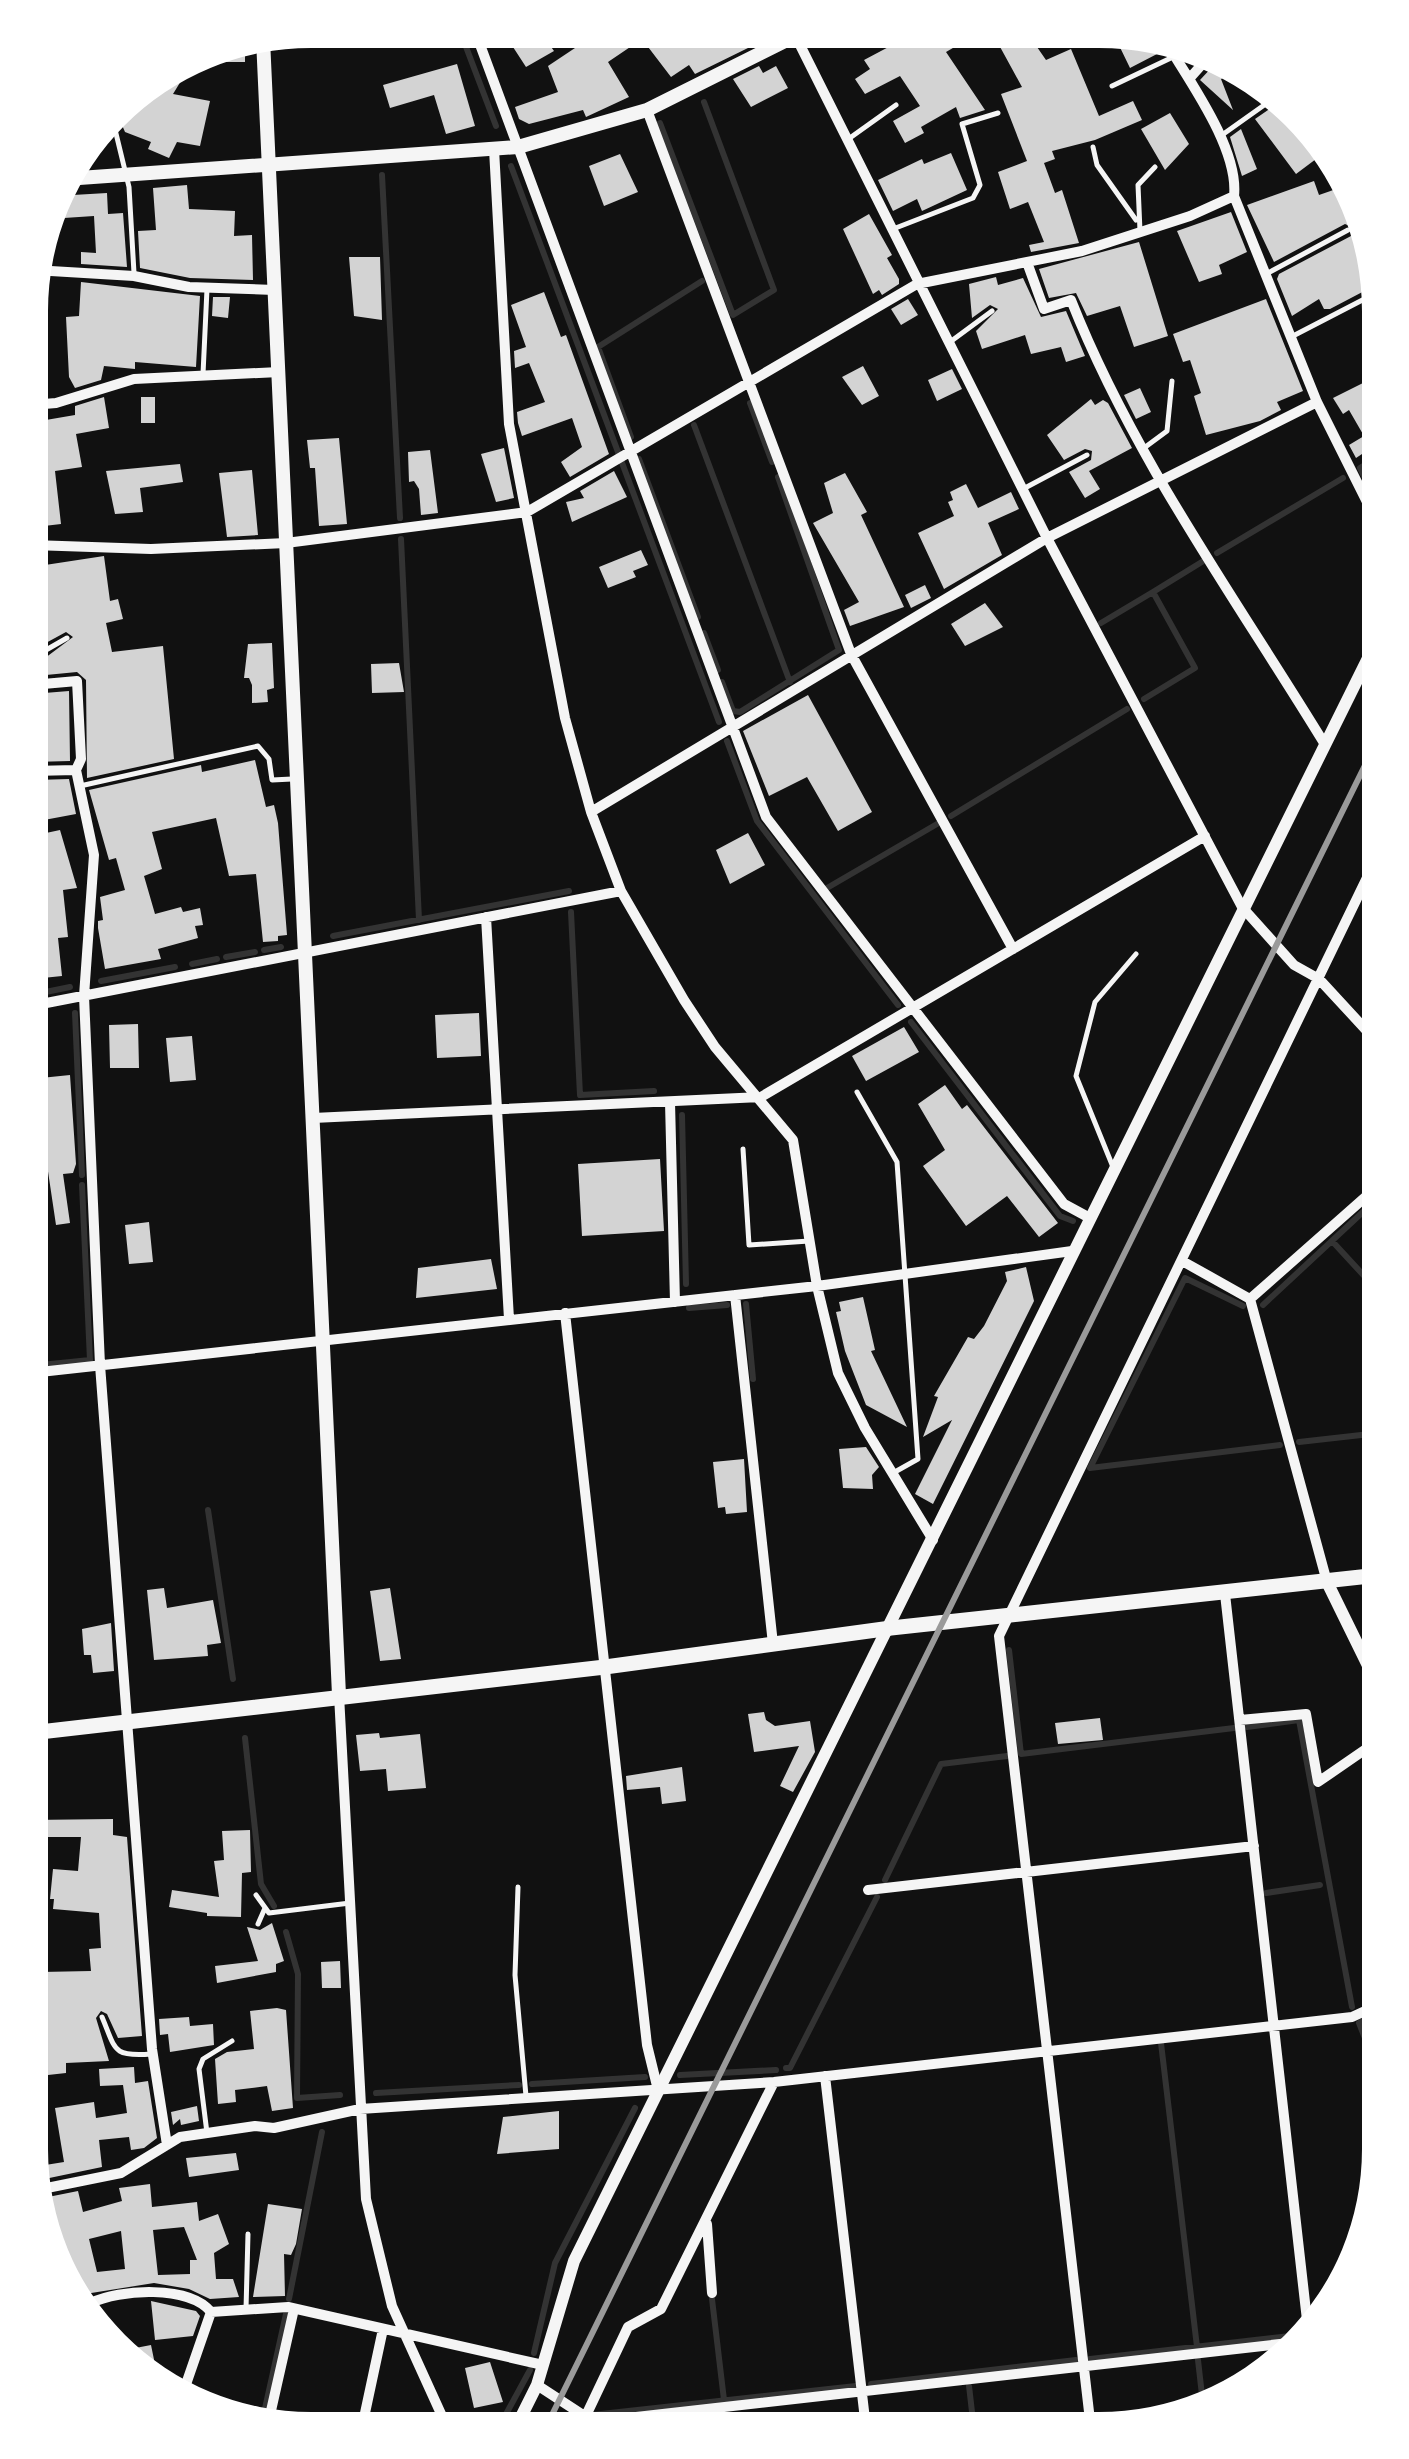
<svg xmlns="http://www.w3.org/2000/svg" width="1409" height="2459" font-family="Spectral,serif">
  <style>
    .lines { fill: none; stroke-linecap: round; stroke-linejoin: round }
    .stream { stroke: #333; stroke-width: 6 }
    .building { fill: #d3d3d3; fill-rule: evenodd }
    .service { stroke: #f5f5f5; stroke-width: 5 }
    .minor { stroke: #f5f5f5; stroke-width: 10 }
    .tertiary { stroke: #f5f5f5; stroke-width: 12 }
    .secondary { stroke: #f5f5f5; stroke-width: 14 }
    .trunk { stroke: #f5f5f5; stroke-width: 15 }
    .rail { stroke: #9a9a9a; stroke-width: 6 }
  </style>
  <rect width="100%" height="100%" fill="#111"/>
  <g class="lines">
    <path class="stream" d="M460,31L496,126
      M660,123L733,315L774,290L704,102
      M511,166L719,722
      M382,175L400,518
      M750,403L772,462
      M694,425L790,682
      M631,437L598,347L702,281
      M639,459L698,617
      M1379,506L1360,468L1379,456
      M401,539L419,920
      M1217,553L1343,478
      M1101,623L1153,592
      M704,633L718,670
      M722,682L733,711L740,712L839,650L778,477
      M1144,699L1195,668L1153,592L1205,560
      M727,741L757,821L898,1005
      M951,816L1127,709
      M827,888L937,824
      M571,912L580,1095L654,1091
      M333,936L569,891
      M264,950L281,947
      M226,957L255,952
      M192,964L217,959
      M101,981L175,967
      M31,995L70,987
      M75,1013L82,1175
      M911,1022L1060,1216L1073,1221
      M682,1115L686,1284
      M1332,1241L1379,1292
      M746,1304L753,1379
      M1263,1305L1379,1197
      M1243,1306L1185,1278L1090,1468L1280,1445
      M689,1308L727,1305
      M31,1366L90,1360L82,1185
      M1299,1442L1379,1433
      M208,1510L233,1679
      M1009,1650L1021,1754L1234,1728
      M1247,1727L1299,1720L1352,2007
      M245,1738L261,1884L274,1906
      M885,1880L941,1764L1007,1756
      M1266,1893L1320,1885
      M286,1932L298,1974L297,2098L340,2095
      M1161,2043L1197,2347
      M786,2068H790L877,1897
      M1378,2071L1359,2023L1378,2014
      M680,2075L776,2070
      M532,2084L645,2077
      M376,2093L519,2085
      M289,2299L322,2132
      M712,2299L724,2400
      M534,2353L555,2263L635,2108
      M1090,2359L1299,2335
      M1198,2360L1203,2404
      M871,2384L1076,2360
      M969,2386L974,2429
      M592,2415L856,2386
      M725,2415L726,2428
      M262,2422L286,2314
      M499,2427L530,2370"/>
  </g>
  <path class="building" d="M511,31H540L554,51L526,67L513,47L518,43Z
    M587,32H663L672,46L692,32L739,33L748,48L695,74L689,65L671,77L642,39L608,62L629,97L586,117L583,110L529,124L519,119L515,107L558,92L548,66L590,38Z
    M913,34H977L946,52L985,110L960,118L956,107L921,127L924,133L905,143L893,121L920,106L900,76L865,94L855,79L870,69L864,60Z
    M993,34H1028L1046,60L1071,49L1099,116L1133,101L1142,120L1095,140L1052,151L1055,159L1044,163L1055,193L1062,190L1079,243L1031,252L1029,245L1044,242L1028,202L1010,209L998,172L1027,161L1001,94L1022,87Z
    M1114,35H1147L1157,54L1130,68Z
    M245,43V62H193L204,51Z
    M457,64L475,126L446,134L434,95L390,108L383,85Z
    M759,66L763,73L776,66L788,88L751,107L733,79Z
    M1213,66L1231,74L1221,79L1233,110L1200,80Z
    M170,72L184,76L173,94L210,101L200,146L177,142L169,158L148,149L151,142L125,132L119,118L125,100Z
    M1278,103L1320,156L1296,174L1255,119Z
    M1170,113L1189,144L1165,170L1141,129Z
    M1241,129L1257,169L1242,176L1230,137Z
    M951,153L967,190L922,211L917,199L893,211L878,180L922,159L924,164Z
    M620,154L638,192L604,206L589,166Z
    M1314,181L1319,195L1342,187L1364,220L1370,254L1360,259L1370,288L1330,309H1324L1319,299L1292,316L1277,279L1279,274L1351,236L1354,228L1345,224L1274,262L1247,205Z
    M187,185L189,209L235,211L234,236L252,235L253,280L190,278L140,268L138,231L156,230L153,188Z
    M107,193L108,214L123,213L127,267L81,264V252L96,253L94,216L49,219L56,196Z
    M1231,212L1247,252L1219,265L1222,274L1199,282L1177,231Z
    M869,214L892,255L887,258L899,279V284L882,295L879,290L873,294L843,229Z
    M1139,242L1168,336L1134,347L1120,306L1087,316L1076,293L1049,298L1039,269Z
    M349,257H380L382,320L354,316Z
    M996,277L998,285L1023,278L1041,317L1066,311L1085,356L1066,362L1061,347L1031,354L1025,335L982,349L976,331L998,309L990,305L972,318L969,284Z
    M81,282L200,296L196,367L135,362V369L104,366L101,380L75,388L69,377L66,317L79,316Z
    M544,292L561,337L566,335L609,454L570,477L561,462L582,447L572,418L522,436L518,423L517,412L545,402L529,363L515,368L514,351L526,347L511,305Z
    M213,297H230L228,318L212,316Z
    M908,299L918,315L901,325L891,309Z
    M1266,299L1303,391L1277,402L1281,410L1260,421L1206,435L1194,396L1201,393L1190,360L1183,362L1173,334Z
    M863,366L879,396L862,405L842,377Z
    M952,369L962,389L937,401L928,380Z
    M1379,375V461L1371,448L1356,458L1349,445L1364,436L1349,410L1343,414L1333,398Z
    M1140,388L1151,412L1136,419L1124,395Z
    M104,397L109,428L76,434L82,467L55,471L61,524L44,526L43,515H37L32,473V468L43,466L40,421L75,415V406Z
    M141,397H155V423H141Z
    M1091,399L1095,405L1103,400L1108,403L1132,448L1089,471L1100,489L1085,498L1069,472L1091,460L1092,451L1085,449L1064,460L1047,435Z
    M339,438L347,524L319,526L315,468H310L307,440Z
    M504,448L514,498L496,502L481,454Z
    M430,450L438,513L421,515L419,489L414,481L409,482L408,452Z
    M180,464L183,482L140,488L143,512L115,514L106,471Z
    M252,470L258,535L227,537L219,473Z
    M614,471L627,497L572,522L566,502L584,498L580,491Z
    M845,473L867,512L861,515L904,607L850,626L844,610L859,602L813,523L833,513L824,483Z
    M966,484L978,508L1011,492L1019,509L988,523L1002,555L944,589L918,533L954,516L948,502L953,500L950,492Z
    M641,550L648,565L633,571L636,577L608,588L599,567Z
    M104,556L110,601L118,599L123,619L106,623L112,652L163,646L174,759L87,778L86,680L77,672L46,675L45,658L73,637L66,632L44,644V637L32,641V567Z
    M925,585L931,598L911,608L905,595Z
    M985,603L1003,627L965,646L951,624Z
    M272,643L274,688L267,690L268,702L252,703V685L249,678H244L248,644Z
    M399,663L404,692L372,693L371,664Z
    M69,691L70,761L33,762L32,743L46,742L44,710L32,712V694Z
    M808,695L872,812L838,831L807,777L769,796L743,731Z
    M255,760L266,807L274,805L278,823L287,935L278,936V941L263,942L256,874L229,876L216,818L152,832L162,869L144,876L155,914L181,907L183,912L200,908L203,925L195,926L198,938L158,949L161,959L105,969L98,928V921L103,920L100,897L125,890L116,858L109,860L89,790L201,765L202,772Z
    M69,779L76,814L44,820L36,780Z
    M60,830L77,888L63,890L68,937L58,938L62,976L33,979L32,945L43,943L36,882L32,883V836Z
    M748,833L765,865L730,884L716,850Z
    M479,1013L481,1056L437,1058L435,1015Z
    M138,1024L139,1068H110L109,1025Z
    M904,1027L919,1052L866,1081L852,1056Z
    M192,1036L196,1080L170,1082L166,1038Z
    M70,1075L76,1164L73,1173L63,1174L70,1223L56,1225L46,1158L31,1161V1079Z
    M945,1085L962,1109L967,1105L1058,1223L1039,1237L1007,1196L966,1226L923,1166L945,1150L918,1104Z
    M660,1159L664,1231L582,1236L578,1164Z
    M149,1222L153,1262L129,1264L125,1225Z
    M491,1259L497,1289L416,1298L418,1268Z
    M1026,1267L1034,1301L933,1504L915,1494L952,1420L923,1437L938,1397L934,1396L968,1337L974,1339L984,1326L1007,1281L1005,1272Z
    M863,1297L875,1350L871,1351L907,1427L866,1405L845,1351L836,1312L841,1311L839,1302Z
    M866,1447L879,1467L872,1475L873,1489L843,1488L839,1449Z
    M744,1459L747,1512L726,1514L725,1507L718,1508L713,1462Z
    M164,1588L167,1608L213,1600L221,1643L207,1645L208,1656L154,1660L147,1590Z
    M390,1588L401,1659L380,1661L370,1591Z
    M111,1623L114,1671L93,1673L91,1655H84L82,1629Z
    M764,1712L766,1720L775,1726L810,1721L815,1752L793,1792L780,1786L799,1746L754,1752L748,1714Z
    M1100,1718L1103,1740L1058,1744L1055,1723Z
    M379,1733L380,1738L420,1734L426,1788L388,1791L386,1769L360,1771L356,1735Z
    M682,1767L686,1801L662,1804L660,1787L627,1790L626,1776Z
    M113,1819V1835L127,1837L142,2036L118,2038L107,2014L101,2011L96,2018L109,2061L66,2063V2073L30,2077L33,2031H37L36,1993L43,1992L41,1972L91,1971L89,1949L101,1948L99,1913L53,1909L54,1899H50L53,1869L78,1871L81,1837H30V1820Z
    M250,1830L251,1872L242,1873L241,1917L207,1916V1913L169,1907L172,1890L219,1897L214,1861L224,1860L222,1831Z
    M272,1923L284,1961L276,1964V1972L217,1983L215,1966L258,1961L247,1927L260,1930Z
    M340,1961L341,1988H322L321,1962Z
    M277,2008L286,2010L293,2108L272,2111L267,2086L235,2090L236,2102L218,2104L215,2059L227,2052L254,2049L250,2011Z
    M189,2017L190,2026L213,2024L214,2045L170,2052L168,2034L160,2035L159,2019Z
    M134,2067L135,2083L148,2081L157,2138L144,2148L131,2150L129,2137L99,2140L102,2167L35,2181L33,2167L64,2162L55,2108L94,2102L96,2118L127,2113L123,2085L100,2086L99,2069Z
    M197,2106L199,2121L181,2125L180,2119L173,2125L171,2112Z
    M559,2111V2149L497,2154L503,2117Z
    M236,2153L239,2170L189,2177L186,2158Z
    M150,2184L152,2207L197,2202L199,2221L218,2214L229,2244L214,2253L216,2279H233L239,2297L210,2299L189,2289L154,2283L85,2294L45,2239L38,2199L78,2191L83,2212L122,2201L119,2188ZM184,2227L197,2260H190V2274L158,2275L153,2230ZM121,2231L125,2269L97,2272L89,2239Z
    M268,2204L302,2209L296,2244L291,2255L284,2254L285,2296L253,2297Z
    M151,2301L196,2311L200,2316L193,2336L155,2340Z
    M151,2345L158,2379L139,2371L125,2350Z
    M490,2362L503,2402L474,2408L465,2368Z"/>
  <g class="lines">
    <path class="service" d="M1112,86L1173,57
      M112,117L129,187L134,273
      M1222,135L1277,96
      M847,140L896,105
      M1093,147L1097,165L1136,220
      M893,229L973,198L980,185L962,124L998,113
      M1140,231L1138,185L1155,167
      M1268,273L1348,230
      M1291,337L1376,293
      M950,342L992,311
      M203,374L207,289
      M1144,448L1167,431L1172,381
      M1023,489L1087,455
      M39,684V654L67,638
      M80,786L258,746L269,759L272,780L292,779
      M857,1092L897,1162L918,1459L893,1473
      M743,1149L749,1245L809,1241
      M1113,1167L1076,1076L1095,1002L1136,954
      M518,1887L515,1975L526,2096
      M256,1895L269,1913L350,1903
      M258,1924L265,1908
      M102,2017C116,2050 112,2057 151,2054
      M207,2133L199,2069L203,2059L232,2041
      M246,2309L248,2234"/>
    <path class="minor" d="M475,31L766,817L1064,1204L1088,1217
      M794,33L1047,538L1242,907L1294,965L1319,979L1379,1044
      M1166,42C1190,82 1239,149 1234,196L1317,402L1379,526
      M1189,79L1205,61
      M647,110L851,654L1013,949
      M494,149L509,424L565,718L591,812L621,891L684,1000L715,1047L793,1140L817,1286L838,1373L865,1428L933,1540
      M1028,265L1044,309L1071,300C1133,457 1236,599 1324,743
      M34,270L134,276L189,287L275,290
      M32,405L56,403L134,379L279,372
      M32,545L151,549L286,543L527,512L917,284L1082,251L1190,216L1234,196
      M32,685L77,681L81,759L76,770L94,855L84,996L100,1365L152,2049L167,2145
      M32,771L76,770
      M591,812L1047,538L1317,402
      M486,917L509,1319
      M31,1006L621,891
      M670,1102L675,1302
      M313,1118L761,1097L1205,836
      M1184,1262L1250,1299L1379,1185
      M735,1295L773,1644
      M1250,1299L1327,1582
      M565,1313L647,2045L658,2090
      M31,1373L817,1286L1072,1251
      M1225,1594L1308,2329
      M339,1695L366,2199L392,2306L447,2427
      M1240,1720L1306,1714L1318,1782L1379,1740
      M868,1890L1254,1846
      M825,2076L866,2428
      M37,2190L121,2173L180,2137L255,2126L274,2128L360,2109L774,2082L1352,2017L1378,2005
      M707,2224L712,2293
      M91,2303C119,2289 190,2285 211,2312
      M537,2385L586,2417
      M184,2390L211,2312L288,2307L543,2365
      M583,2423L1289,2343
      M268,2424L294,2309
      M582,2424L628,2327L661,2309L774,2082
      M362,2427L383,2329
      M1091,2429L999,1636L1379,853"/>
    <path class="tertiary" d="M1327,1582L1379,1688
      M516,2427L537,2385L574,2261L1379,636"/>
    <path class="secondary" d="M263,39L339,1695
      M65,179L518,147L647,110L801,33"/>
    <path class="trunk" d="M31,1733L605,1667L891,1628L1379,1575"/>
    <path class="rail" d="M546,2427L1379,737"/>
  </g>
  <path d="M0 0H1409V2459H0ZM311 48H1099A263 263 0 0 1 1362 311V2149A263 263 0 0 1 1099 2412H311A263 263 0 0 1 48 2149V311A263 263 0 0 1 311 48Z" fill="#fff" fill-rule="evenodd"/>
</svg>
